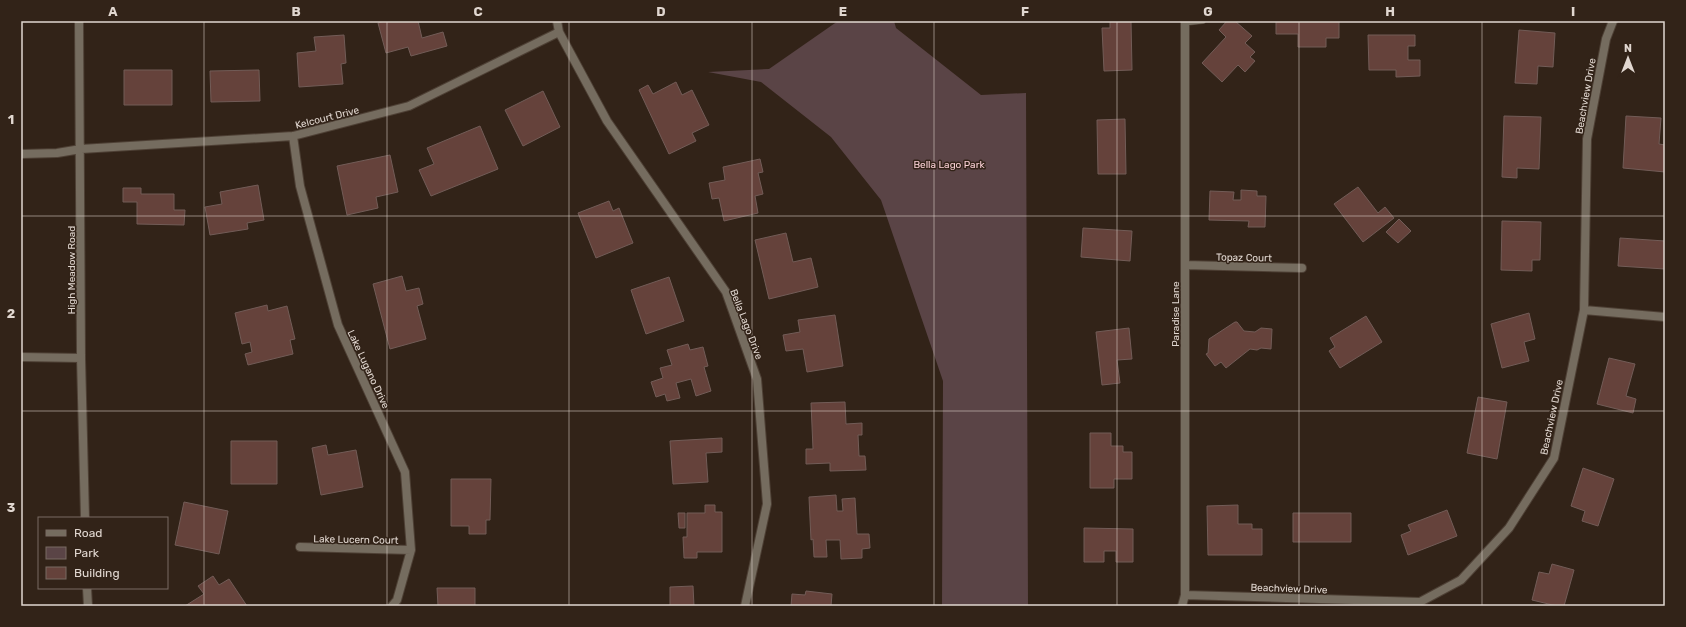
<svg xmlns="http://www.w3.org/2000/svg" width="1686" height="627" font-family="Rubik,sans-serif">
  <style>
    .green { fill: #5a4446 }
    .building { fill: #65423b; stroke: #725c57 }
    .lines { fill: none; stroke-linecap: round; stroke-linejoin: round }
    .lane-casing { stroke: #4e4035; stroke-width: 6 }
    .street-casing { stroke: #4e4035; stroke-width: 10 }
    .lane { stroke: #756c5f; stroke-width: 5 }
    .street { stroke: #756c5f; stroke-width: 8 }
    .grid { fill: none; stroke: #e1d7d0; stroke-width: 1; stroke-opacity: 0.55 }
    .labels { text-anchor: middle; stroke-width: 3; stroke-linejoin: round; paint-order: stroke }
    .street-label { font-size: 10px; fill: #e1d7d0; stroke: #322318 }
    .park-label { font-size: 10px; fill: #fad0d5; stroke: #322318 }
    .neatline { fill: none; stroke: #e1d7d0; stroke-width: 1.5 }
    .grid-label { font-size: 13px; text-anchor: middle; font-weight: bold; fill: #e1d7d0 }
  </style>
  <rect width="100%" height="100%" fill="#322318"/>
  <path class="green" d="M838,21H894L896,28L981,95L1026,93L1028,606H942L943,381L881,200L831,137L761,82L708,72L769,69Z"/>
  <path class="building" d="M385,21H418L422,38L443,32L447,46L411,56L408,47L386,53L378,23Z
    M1110,21H1131L1132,70L1104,71L1102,28H1110Z
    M1227,21H1235L1252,36L1245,43L1255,52L1250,57L1255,61L1245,72L1238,65L1222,82L1202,63L1226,37L1219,30Z
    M1276,21H1339V38H1326V47H1298V34H1276Z
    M1519,30L1555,33L1553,67L1538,66L1537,84L1515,83Z
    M344,35L346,63L341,64L343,84L299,87L297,53L316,51L314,37Z
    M1368,35H1415V46H1408V60H1420V76L1396,77V70H1369Z
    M124,70H172V105H124Z
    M259,70L260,101L211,102L210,71Z
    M676,82L682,95L692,90L709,125L692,133L696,141L669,154L639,90L648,85L653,94Z
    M543,91L560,127L523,146L505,110Z
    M1504,116L1541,117L1539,169L1517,168V178L1502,177Z
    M1626,116L1661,118L1659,144L1665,145V172L1623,168Z
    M1125,119L1126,174H1098L1097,120Z
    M480,126L498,169L431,196L419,170L434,164L427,148Z
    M390,155L398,192L376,197L378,208L347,215L337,166Z
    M760,159L763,172L758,173L763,194L755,196L758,213L724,221L719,198L712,199L709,183L725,180L723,167Z
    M258,185L264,220L247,223L248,229L210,235L205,207L222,204L220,192Z
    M1358,187L1378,213L1385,207L1394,218L1363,242L1334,204Z
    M123,188H141V194H174V210H185L184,225L137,224V202H123Z
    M1241,190L1257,191V196H1266L1265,227H1248L1249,221L1209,220L1210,191L1234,192L1233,200H1241Z
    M609,201L613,211L619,208L633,243L596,258L578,213Z
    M1399,219L1411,231L1398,243L1386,232Z
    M1502,221L1541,222L1540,260H1532V271L1501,270Z
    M1083,228L1132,231L1130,261L1081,257Z
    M786,233L793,262L811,258L818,287L769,299L755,240Z
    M1620,238L1665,241V269L1618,266Z
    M402,276L406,291L419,288L423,304L417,306L426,339L390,349L373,284Z
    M669,277L684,321L646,334L631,290Z
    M267,305L268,311L287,306L295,339L290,340L293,354L248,365L245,354L252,352L250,342L242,344L235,313Z
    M1529,313L1535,339L1524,342L1529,361L1502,368L1491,324Z
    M835,315L843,366L807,372L803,349L786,351L783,335L800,332L798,320Z
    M1366,316L1382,342L1340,368L1329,351L1335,347L1330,338Z
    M1235,322H1237L1244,331L1255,332L1261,328L1272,329L1271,349L1261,348L1257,350L1250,349L1226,368L1221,362L1215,366L1206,354L1208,353L1209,339Z
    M1129,328L1132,359L1117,360L1120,383L1102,385L1096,332Z
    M688,344L690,350L703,347L708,366L704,367L711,391L696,396L691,379L676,383L680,398L667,401L665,394L656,397L651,382L663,378L660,368L672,365L667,350Z
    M1609,358L1635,364L1626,396L1636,399L1633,413L1597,404Z
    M1478,397L1507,402L1497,459L1467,453Z
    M845,402L846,424L862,423V435H858L859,456H865L866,470L830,471V463L806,464V449H813L811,403Z
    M1090,433H1111V446H1123V452H1132V479H1114V488H1090Z
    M722,438V452L706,453L708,482L673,484L670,441Z
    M231,441H277V484H231Z
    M326,445L328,455L356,450L363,487L321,495L312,448Z
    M1583,468L1614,479L1598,526L1582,521L1585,511L1571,506Z
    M451,479H491L490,520H486V534H469V526H451Z
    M836,495L837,511H843L842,499L855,498L857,534H869L870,548L862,549V558L841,559L840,540H826L827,557H814L813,539L811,540L809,497Z
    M184,502L228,511L219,554L175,545Z
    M705,505H715V512H722V552H697V558H684L683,537H687V513H705Z
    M1238,505V524H1252V529H1262V555H1208L1207,506Z
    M1447,510L1457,536L1408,555L1401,535L1411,531L1408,525Z
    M678,513H685V528H679Z
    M1293,513H1351V542H1293Z
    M1084,528L1133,529V562H1116V551H1104V562H1084Z
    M1552,564L1574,570L1564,606H1557L1532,600L1539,572L1549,574Z
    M213,576L219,585L229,579L247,606H185L204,594L198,586Z
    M693,586L694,606H670V587Z
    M437,588H475V606H438Z
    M806,591L832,594L831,606H791L792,594L805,595Z"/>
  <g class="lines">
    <g class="lane-casing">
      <path id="lane" d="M1185,23L1203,21"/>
    </g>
    <g class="street-casing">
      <path id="street" d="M79,21L81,358L85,518
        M557,21L559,32L607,121L726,292L757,379L767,504L745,606
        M293,136L300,186L338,325L405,472L411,550L397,600L392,606
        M21,154L57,153L81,149L293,136L409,106L559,32
        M1185,265L1302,268
        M1584,310L1665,317
        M21,357L81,358
        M300,547L411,550
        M87,588L88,606
        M1185,595L1420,602L1461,580L1509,528L1554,458L1584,310L1587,139L1606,39L1613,21
        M1182,606L1185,595V21"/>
    </g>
    <use href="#lane" class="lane"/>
    <use href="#street" class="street"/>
  </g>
  <path class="grid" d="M204,21V606M387,21V606M569,21V606M752,21V606M934,21V606M1117,21V606M1299,21V606M1482,21V606M21,216H1665M21,411H1665"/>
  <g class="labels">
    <g class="street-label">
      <text transform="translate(1585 96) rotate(-80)" y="4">Beachview Drive</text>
      <text transform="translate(327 117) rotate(-14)" y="4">Kelcourt Drive</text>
      <text transform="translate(1244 257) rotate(1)" y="4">Topaz Court</text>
      <text transform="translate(71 270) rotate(-90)" y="4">High Meadow Road</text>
      <text transform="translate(1175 314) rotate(-90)" y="4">Paradise Lane</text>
      <text transform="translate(747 324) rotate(69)" y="4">Bella Lago Drive</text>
      <text transform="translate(369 369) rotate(65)" y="4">Lake Lugano Drive</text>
      <text transform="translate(1551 417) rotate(-78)" y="4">Beachview Drive</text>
      <text transform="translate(356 539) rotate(1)" y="4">Lake Lucern Court</text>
      <text transform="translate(1289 588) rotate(2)" y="4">Beachview Drive</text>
    </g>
    <g class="park-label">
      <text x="949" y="168">Bella Lago Park</text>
    </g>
  </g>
  <rect width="1686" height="627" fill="none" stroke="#322318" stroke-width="44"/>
  <rect x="38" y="517" width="130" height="72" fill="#322318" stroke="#786b62"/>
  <rect x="46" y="530" width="20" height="6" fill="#756c5f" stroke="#786b62"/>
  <text x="74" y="537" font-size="12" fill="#e1d7d0">Road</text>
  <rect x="46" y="547" width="20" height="12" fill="#5a4446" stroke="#786b62"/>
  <text x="74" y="557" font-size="12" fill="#e1d7d0">Park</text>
  <rect x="46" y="567" width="20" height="12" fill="#65423b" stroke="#786b62"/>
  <text x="74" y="577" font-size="12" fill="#e1d7d0">Building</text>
  <g transform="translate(1628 58)" stroke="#322318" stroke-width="3" paint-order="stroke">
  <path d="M0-3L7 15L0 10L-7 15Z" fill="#e1d7d0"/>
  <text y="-6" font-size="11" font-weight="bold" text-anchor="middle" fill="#e1d7d0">N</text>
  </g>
  <rect x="22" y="22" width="1642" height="583" class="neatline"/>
  <g class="grid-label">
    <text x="113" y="16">A</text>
    <text x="296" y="16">B</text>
    <text x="478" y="16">C</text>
    <text x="661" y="16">D</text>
    <text x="843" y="16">E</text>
    <text x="1025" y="16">F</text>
    <text x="1208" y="16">G</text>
    <text x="1390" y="16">H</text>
    <text x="1573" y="16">I</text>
    <text x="11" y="124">1</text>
    <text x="11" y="318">2</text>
    <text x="11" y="512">3</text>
  </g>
</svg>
